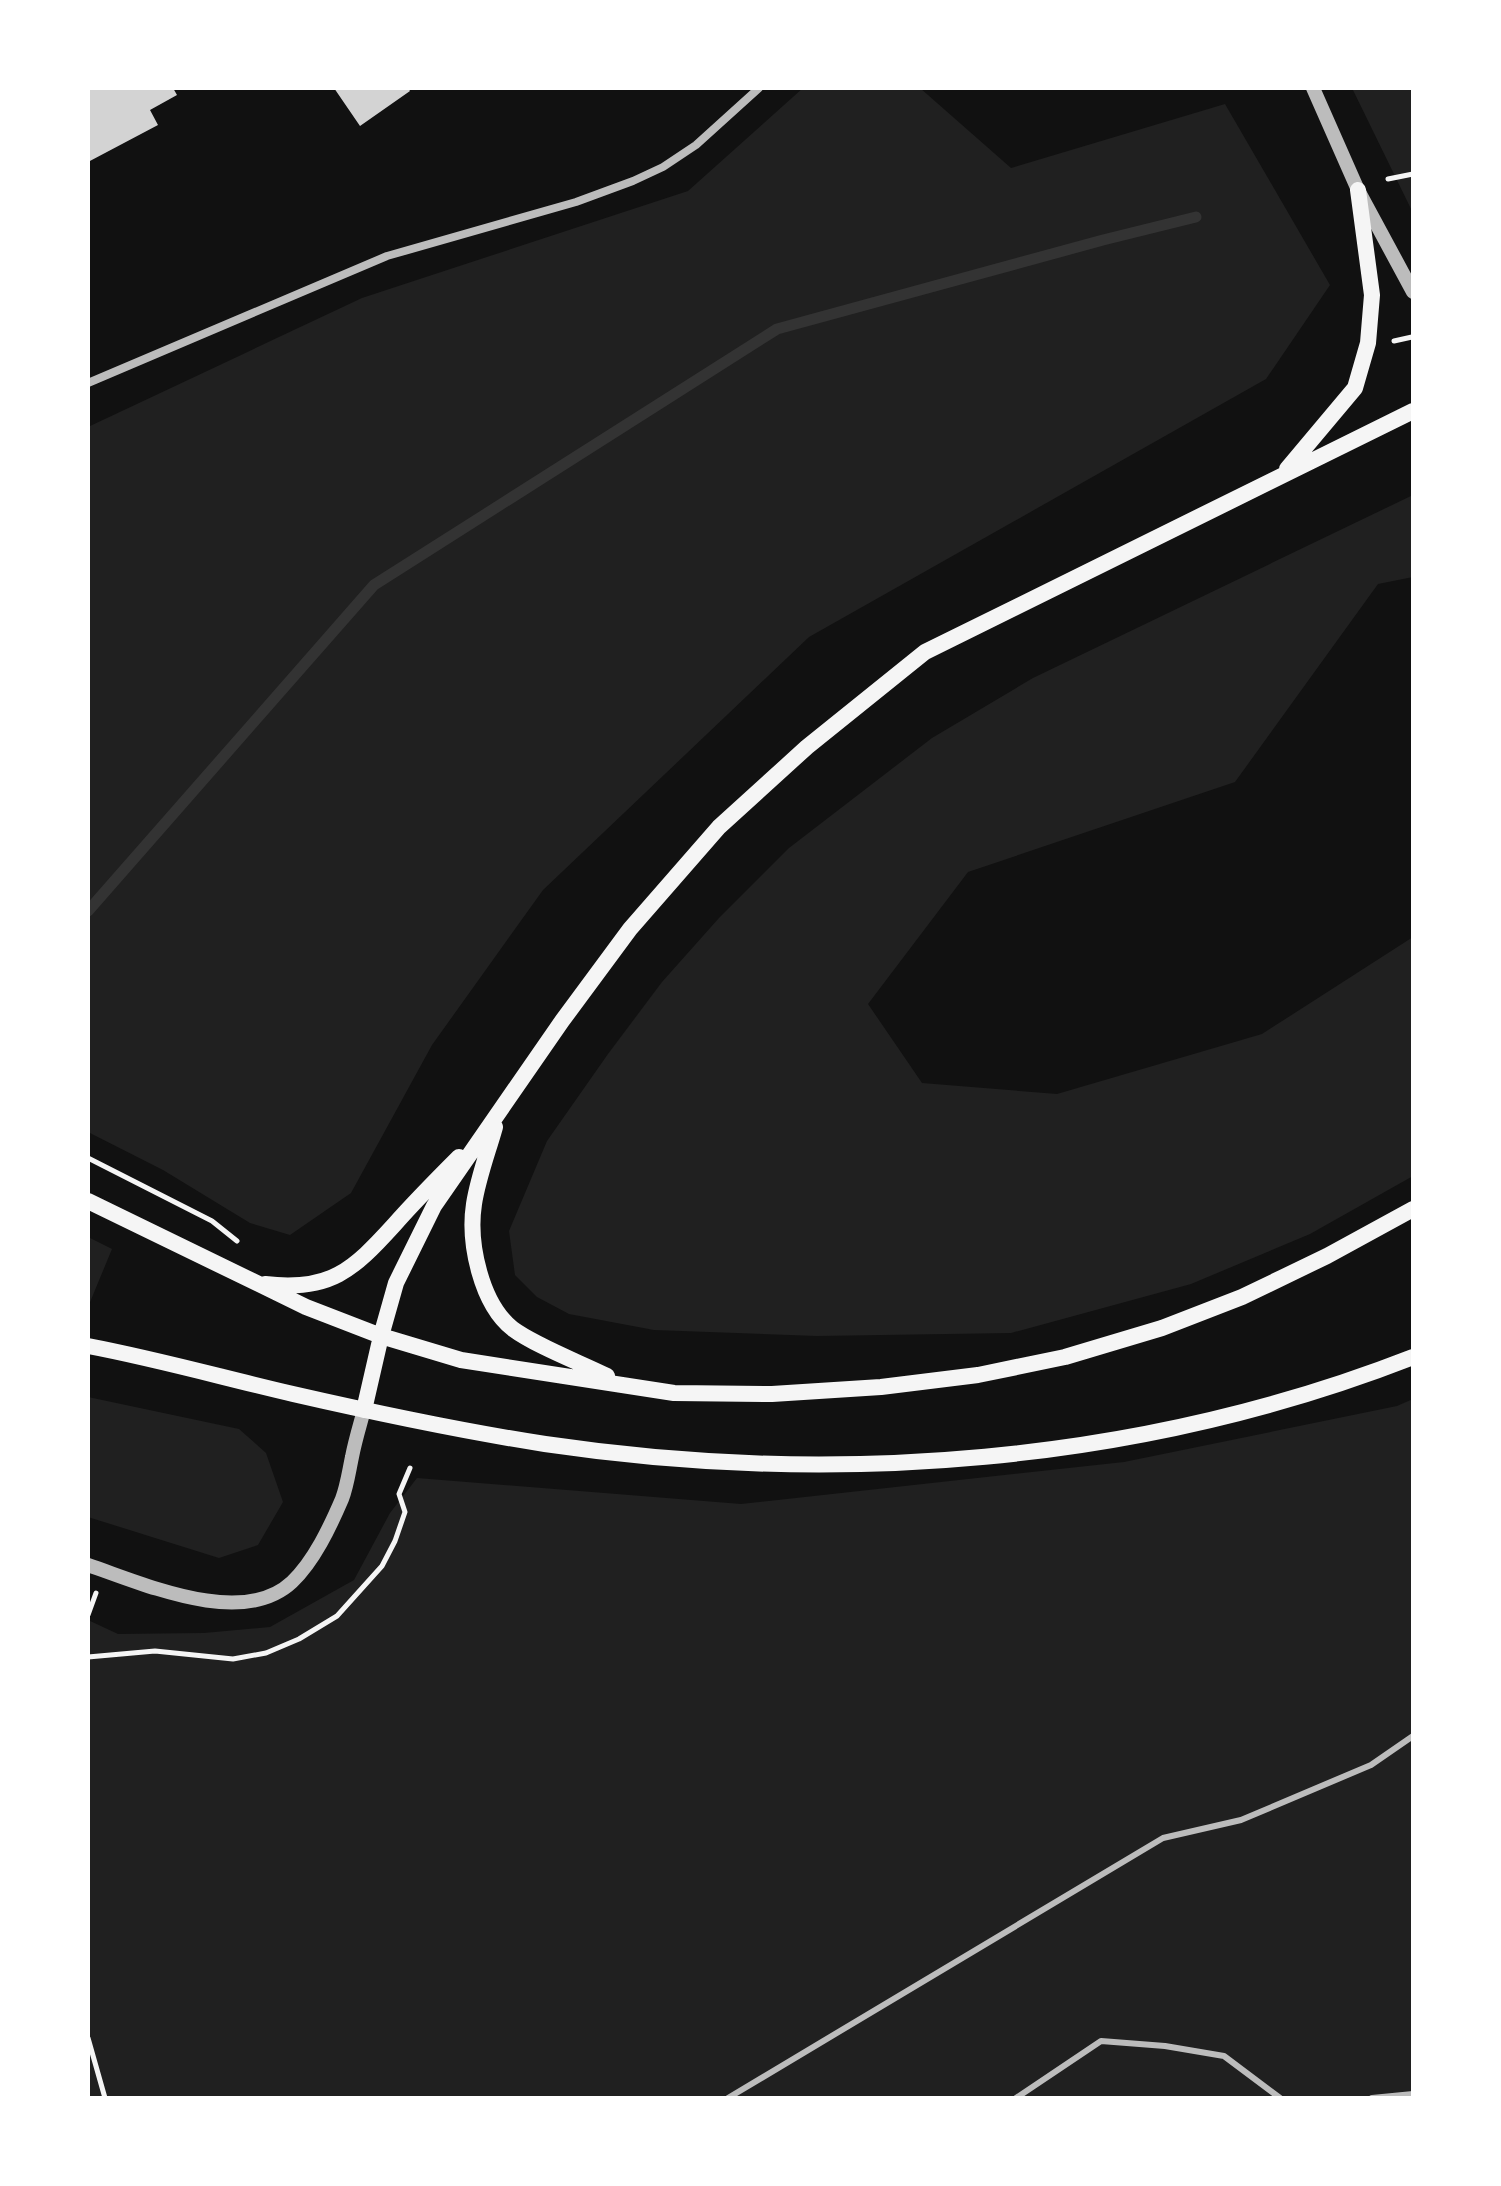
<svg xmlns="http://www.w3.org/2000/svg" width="1501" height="2186" font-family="Poppins,sans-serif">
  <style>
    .green { fill: #202020 }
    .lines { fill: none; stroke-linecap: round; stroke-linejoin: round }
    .stream { stroke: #333; stroke-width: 11 }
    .building { fill: #d3d3d3 }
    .path { stroke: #f5f5f5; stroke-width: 5 }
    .service { stroke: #bcbcbc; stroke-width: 6 }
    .minor { stroke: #bcbcbc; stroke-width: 8 }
    .tertiary { stroke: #bcbcbc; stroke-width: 14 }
    .secondary { stroke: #f5f5f5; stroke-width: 16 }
  </style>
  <rect width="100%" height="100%" fill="#111"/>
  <path class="green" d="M803,88H920L1011,168L1225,104L1330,285L1266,379L809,637L543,890L432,1045L351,1193L290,1235L250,1223L163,1170L88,1132V427L362,298L688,191Z
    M1352,88H1413V213Z
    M1413,495V577L1378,584L1235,782L968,872L868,1004L922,1083L1057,1094L1262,1034L1413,937V1176L1310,1234L1191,1284L1011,1333L817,1336L654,1330L569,1314L537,1297L515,1275L509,1231L547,1141L608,1054L662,982L719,918L789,848L932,738L1033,678Z
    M88,1237L112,1249L88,1307Z
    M88,1397L239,1429L266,1453L283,1502L258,1545L219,1558L88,1517Z
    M1413,1399V2098H88V1620L118,1634L204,1633L270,1627L354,1580L390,1513L417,1478L741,1504L1124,1462L1397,1406Z"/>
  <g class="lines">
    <path class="stream" d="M88,911L374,585L777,329L1103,240L1196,217"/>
  </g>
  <path class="building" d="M91,88H173L177,95L150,110L158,125L88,162V90Z
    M334,88H408L410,91L360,126Z"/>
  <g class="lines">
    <path class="path" d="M1388,179L1413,174
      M1394,341L1412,337
      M88,1158L212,1221L237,1241
      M88,1615L96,1593
      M88,1657L155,1651L233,1659L266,1653L299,1639L337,1616L382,1566L395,1541L405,1512L399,1494L410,1468
      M88,2038L105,2098"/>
    <path class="service" d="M728,2098L1163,1838L1241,1820L1371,1765L1413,1736
      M1016,2098L1101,2041L1165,2046L1224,2056L1280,2098
      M1372,2098L1413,2094"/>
    <path class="minor" d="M88,383L387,256L576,202L633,181L663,167L696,145L759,88"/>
    <path class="tertiary" d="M1313,88L1358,190L1413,292
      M88,1565C142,1583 242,1629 292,1582C314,1561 330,1527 342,1499C347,1486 349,1471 352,1457C355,1441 360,1425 364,1410"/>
    <path class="secondary" d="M1287,469L1355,388L1368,343L1372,295L1358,190
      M495,1127C488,1152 478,1178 474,1204C468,1243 481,1304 513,1329C536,1346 581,1363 607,1376
      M88,1201L306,1307L381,1336L461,1360L674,1393L772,1394L881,1387L978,1375L1065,1357L1162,1328L1242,1297L1327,1256L1413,1209
      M265,1284C330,1292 353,1270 394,1225C415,1201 437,1179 459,1157
      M88,1346C157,1359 224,1378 293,1394C376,1413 461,1431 545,1444C835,1487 1139,1464 1413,1357
      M364,1410L381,1336L396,1283L434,1206L562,1021L630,929L719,827L807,747L925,652L1413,411"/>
  </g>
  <rect width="1501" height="2186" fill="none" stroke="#ffffff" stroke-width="180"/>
</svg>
